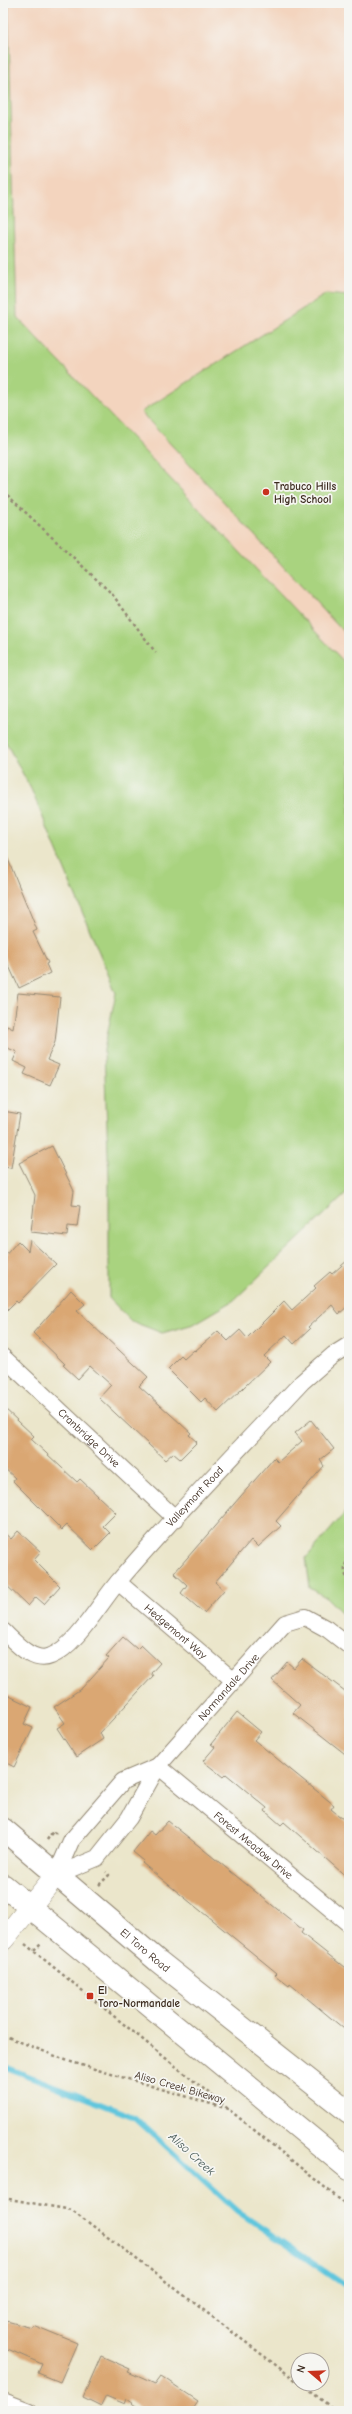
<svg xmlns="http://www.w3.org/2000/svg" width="352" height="2414" font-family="'Comic Neue',sans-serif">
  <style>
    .built { fill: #f3d4be }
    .green { fill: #a9d37f; stroke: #727e4e }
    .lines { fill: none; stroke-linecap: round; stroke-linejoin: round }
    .stream { stroke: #60c6dd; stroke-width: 5.5 }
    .building { fill: #daa773 }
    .minor-casing { stroke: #938874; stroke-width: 18 }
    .tertiary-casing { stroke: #938874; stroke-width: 22 }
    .primary-casing { stroke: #938874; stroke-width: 24 }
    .path { stroke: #938874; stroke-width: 2.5; stroke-dasharray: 3 3; stroke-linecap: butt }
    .minor { stroke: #fff; stroke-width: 16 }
    .tertiary { stroke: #fff; stroke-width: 21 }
    .primary { stroke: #fff; stroke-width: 22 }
    .poi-dot { fill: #c8321e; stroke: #f6f6f2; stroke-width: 1.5 }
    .labels { text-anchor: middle; stroke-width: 3.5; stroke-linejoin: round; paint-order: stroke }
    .poi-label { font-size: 11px; font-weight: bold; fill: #3b2a1e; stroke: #f6f6f2; text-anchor: start }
    .street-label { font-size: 11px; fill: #3b2a1e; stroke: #f6f6f2 }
    .water-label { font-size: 12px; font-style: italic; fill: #465957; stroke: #f6f6f2 }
  </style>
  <rect width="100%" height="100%" fill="#f6f6f2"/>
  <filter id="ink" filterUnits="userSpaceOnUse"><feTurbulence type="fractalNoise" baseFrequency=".025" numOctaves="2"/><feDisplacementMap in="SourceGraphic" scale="8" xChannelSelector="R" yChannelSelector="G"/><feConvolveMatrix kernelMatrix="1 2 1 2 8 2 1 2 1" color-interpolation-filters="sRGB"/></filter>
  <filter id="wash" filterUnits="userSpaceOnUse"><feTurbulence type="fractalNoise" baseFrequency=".012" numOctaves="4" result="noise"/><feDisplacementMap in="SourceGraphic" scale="16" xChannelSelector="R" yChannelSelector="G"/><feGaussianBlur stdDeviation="0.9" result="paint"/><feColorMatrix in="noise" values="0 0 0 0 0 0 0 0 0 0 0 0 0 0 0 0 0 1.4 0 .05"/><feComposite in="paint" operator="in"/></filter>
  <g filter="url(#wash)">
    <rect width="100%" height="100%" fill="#ebe6cb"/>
    <path class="built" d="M8,3H349V667L17,317Z"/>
    <path class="green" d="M3,3H8L17,317L349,667V1191L233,1301L194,1324L162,1333L131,1321L109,1298V1179L104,1050L116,993L31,789L3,737Z
      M326,294L349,296V638L141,412Z
      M349,1508V1620L327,1598L310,1588L306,1558Z"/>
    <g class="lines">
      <path class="stream" d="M3,2066L134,2117L237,2211L349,2288"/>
    </g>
    <g id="blocks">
      <path class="building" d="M3,847L37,930L33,932L48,963L46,964L50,973L19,988L3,953Z
        M18,993L60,997L55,1042L47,1060L59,1065L50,1085L24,1074L27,1068L13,1061L17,1052L3,1046V1036L7,1026L13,1029Z
        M3,1111L20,1114L11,1168L3,1167Z
        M52,1146L74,1191L72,1205L80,1206L77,1227L68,1226L67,1236L31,1232L35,1195L19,1163Z
        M30,1240L56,1264L18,1303L16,1301L3,1314V1258L18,1241L28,1251Z
        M349,1259V1305L339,1314L332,1305L308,1327L310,1329L294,1344L286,1335L264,1356L270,1362L218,1412L205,1398L201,1402L168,1369L181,1356L184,1359L194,1350L195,1351L218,1331L228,1341L240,1330L247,1338L284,1301L292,1310L316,1288L314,1286L330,1272L332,1274Z
        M71,1290L85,1304L77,1311L148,1377L139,1386L191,1433L189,1435L197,1442L180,1459L173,1453L165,1460L99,1398L111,1385L90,1366L78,1379L63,1365L65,1364L33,1333Z
        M3,1407L34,1436L31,1439L77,1482L80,1479L116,1513L103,1526L110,1533L93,1550L67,1525L62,1530L13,1481L15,1478L3,1467Z
        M311,1420L334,1449L320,1460L324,1466L276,1521L281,1526L258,1547L251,1540L215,1582L224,1590L204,1613L181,1593L187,1585L174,1573L274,1458L278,1462L302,1441L295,1433Z
        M18,1531L41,1552L34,1560L60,1586L44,1604L36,1597L28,1606L3,1582V1532L11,1539Z
        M123,1637L137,1649L141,1645L160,1663L151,1673L153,1676L100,1733L103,1739L76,1757L57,1728L65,1723L54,1707L82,1688L109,1658L106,1656Z
        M302,1659L349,1694V1757L293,1713L300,1705L272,1680L287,1662L294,1668Z
        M3,1693L32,1707L24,1724L33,1728L14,1767L3,1761Z
        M237,1712L261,1732L254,1740L334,1805L331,1809L349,1824V1879L284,1822L281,1825L265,1811L267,1808L226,1774L223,1777L203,1761L215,1747L211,1744Z
        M168,1821L303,1930L301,1933L349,1971V2033L290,1984L289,1986L275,1975L277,1973L142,1863L144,1861L133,1852L150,1831L155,1835Z
        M3,2320L32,2328L33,2325L77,2343L60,2382L38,2373L42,2364L3,2347Z
        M101,2356L130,2369L128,2372L155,2384L161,2376L198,2401L191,2411H144L127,2399L125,2404L106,2396L101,2406L83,2397Z"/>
    </g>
  </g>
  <g filter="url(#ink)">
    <use href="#blocks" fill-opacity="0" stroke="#938874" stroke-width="1"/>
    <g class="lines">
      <g class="minor-casing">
        <g id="minor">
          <path id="s1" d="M3,1357L176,1519"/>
          <path id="s2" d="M118,1582L233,1680"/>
          <path id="s3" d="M3,1631C15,1642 33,1664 51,1656C76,1646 100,1603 118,1582C176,1513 241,1448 302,1382L333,1355L349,1345"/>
          <path id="s4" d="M158,1766L349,1924"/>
          <path id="s5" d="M56,1875L97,1858L129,1818L158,1766L285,1623L305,1617L327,1629L349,1646"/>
          <path d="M56,1875L71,1841L123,1781L158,1766"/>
          <path d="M3,2401L29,2411"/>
        </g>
      </g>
      <g class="tertiary-casing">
        <path id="tertiary" d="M3,1940L56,1875"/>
      </g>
      <g class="primary-casing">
        <g id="primary">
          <path id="s6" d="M3,1829L158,1961L349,2112"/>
          <path d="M3,1885L349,2169"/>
        </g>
      </g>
      <path class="path" d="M3,491L112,594L156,653
        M349,1557C344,1565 343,1573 349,1581
        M47,1840L53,1831L56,1834
        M99,1885L109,1875L106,1872
        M25,1944L349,2207
        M34,1951L42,1943
        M3,2035L68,2061L228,2109
        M3,2198L72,2210L298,2382
        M301,2384L336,2411"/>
      <use href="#minor" class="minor"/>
      <use href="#tertiary" class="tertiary"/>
      <use href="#primary" class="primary"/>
    </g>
  </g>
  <g class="poi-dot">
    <circle cx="266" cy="492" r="4"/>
    <rect x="86" y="1992" width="8" height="8" rx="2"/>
  </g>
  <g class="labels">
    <g class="poi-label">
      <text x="274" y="490">Trabuco Hills<tspan x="274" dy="13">High School</tspan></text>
      <text x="98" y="1994">El<tspan x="98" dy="13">Toro-Normandale</tspan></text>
    </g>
    <g class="street-label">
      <text dy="4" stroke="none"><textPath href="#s1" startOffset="118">Cranbridge Drive</textPath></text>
      <text dy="4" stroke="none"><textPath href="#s3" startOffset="273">Valleymont Road</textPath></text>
      <text dy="4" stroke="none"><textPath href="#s2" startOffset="76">Hedgemont Way</textPath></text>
      <text dy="4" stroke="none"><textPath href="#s5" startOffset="261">Normandale Drive</textPath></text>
      <text dy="4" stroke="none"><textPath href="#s4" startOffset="124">Forest Meadow Drive</textPath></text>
      <text dy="4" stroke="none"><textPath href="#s6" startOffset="187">El Toro Road</textPath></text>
      <text transform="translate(180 2087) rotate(16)" y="4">Aliso Creek Bikeway</text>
    </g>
    <g class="water-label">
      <text transform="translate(192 2154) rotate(42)" y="4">Aliso Creek</text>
    </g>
  </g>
  <rect width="352" height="2414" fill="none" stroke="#f6f6f2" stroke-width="16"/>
  <g transform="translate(310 2372) rotate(289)"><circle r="19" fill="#f6f6f2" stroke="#aba49d"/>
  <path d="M0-3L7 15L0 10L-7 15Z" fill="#c8321e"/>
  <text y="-6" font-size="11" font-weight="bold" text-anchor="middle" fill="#3b2a1e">N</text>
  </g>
</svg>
